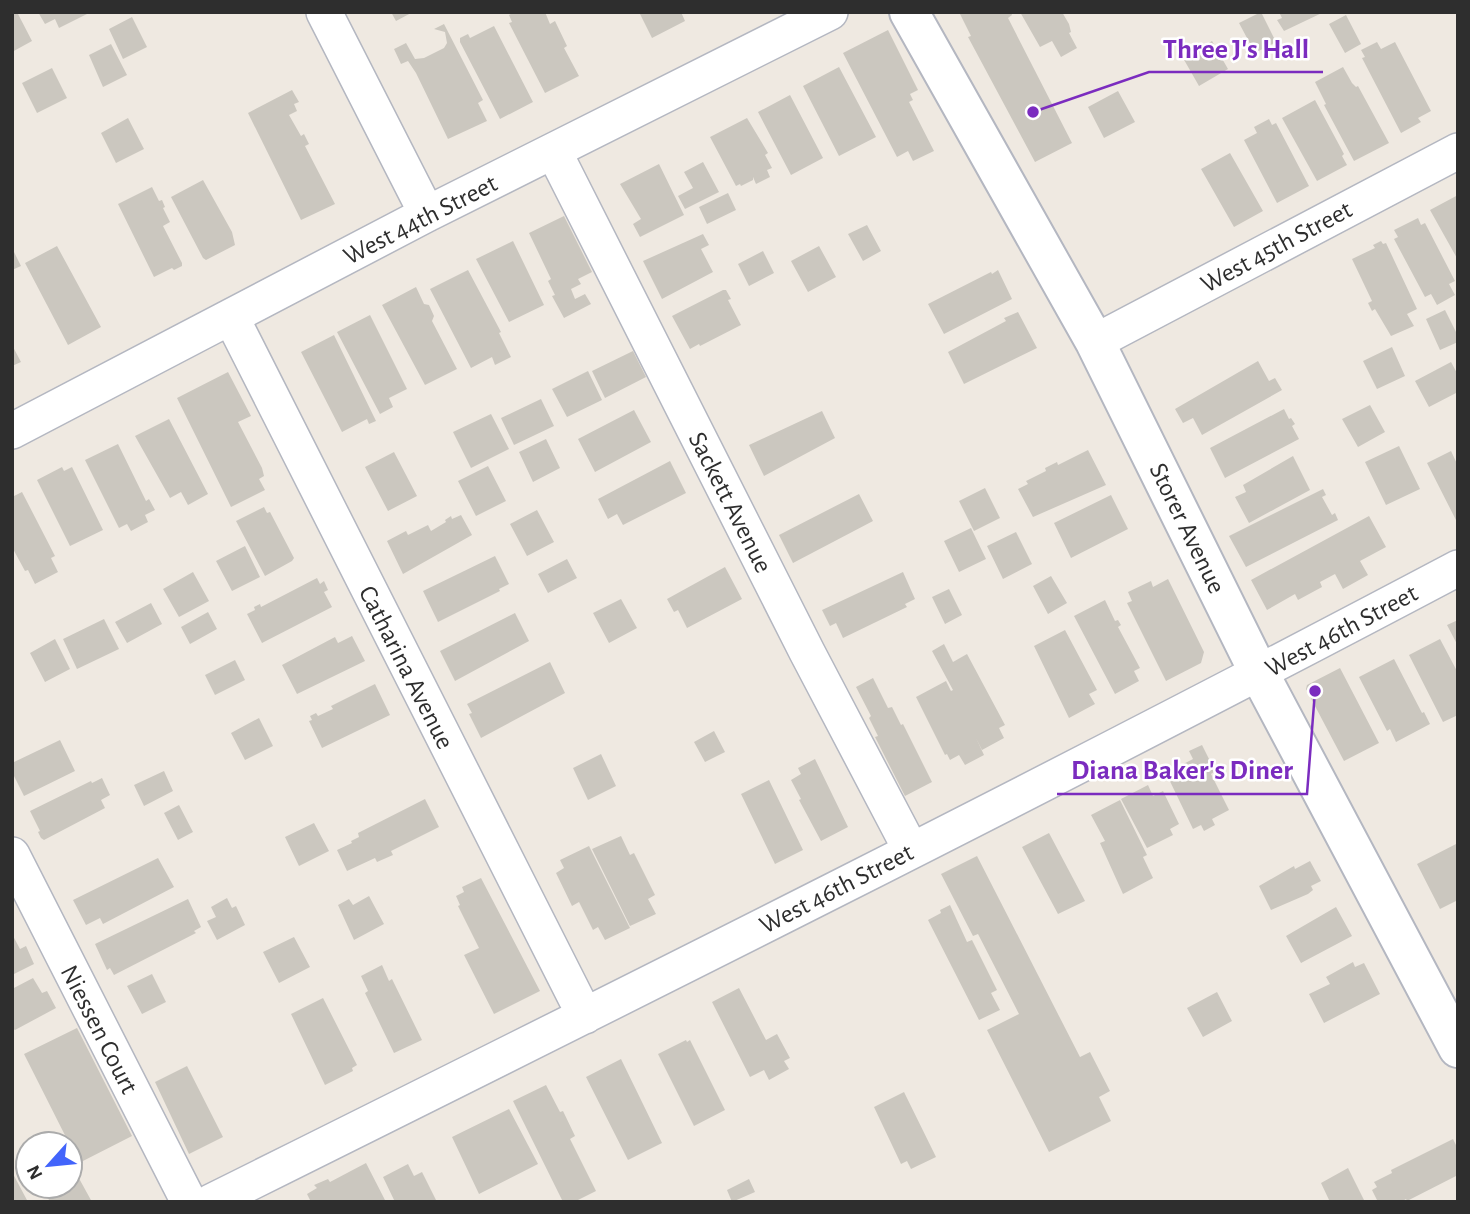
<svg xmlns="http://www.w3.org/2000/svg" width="1470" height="1214" font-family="'Alegreya Sans',sans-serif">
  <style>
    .building { fill: #cbc7bf }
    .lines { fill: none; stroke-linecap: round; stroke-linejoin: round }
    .street-casing { stroke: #b4b7c1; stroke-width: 38 }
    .secondary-casing { stroke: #b4b7c1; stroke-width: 42 }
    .street { stroke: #fff; stroke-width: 35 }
    .secondary { stroke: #fff; stroke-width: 38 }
    .labels { text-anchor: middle; stroke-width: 5; stroke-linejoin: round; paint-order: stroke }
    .street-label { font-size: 26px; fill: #2e2e2e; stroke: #fff }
    .leader { fill: none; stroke: #7b2cbf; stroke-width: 2.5 }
    .callout-dot { fill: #7b2cbf; stroke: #fff; stroke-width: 2.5 }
    .callout-label { font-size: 28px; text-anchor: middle; font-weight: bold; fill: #7b2cbf; stroke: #fff; stroke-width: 5; stroke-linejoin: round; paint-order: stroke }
  </style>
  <rect width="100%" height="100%" fill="#efe9e1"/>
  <path class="building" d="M12,12H17L32,41L12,52Z
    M38,12H91L59,28L55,19L45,24Z
    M391,12H413L396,21Z
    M514,12H545L550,24L555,21L567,46L564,48L579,76L545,93L509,23L512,22L509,15Z
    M639,12H681L685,21L652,38Z
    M959,12H1011L1012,15L1008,18L1072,143L1035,162L968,37L971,36Z
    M1020,12H1062L1069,24L1071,32L1069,33L1077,48L1061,57L1052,41L1040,47Z
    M1261,12L1276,42L1255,53L1239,23Z
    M1279,12H1324L1284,31L1277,20L1282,18Z
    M1346,15L1361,44L1345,53L1329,24Z
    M132,17L147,47L123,59L109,29Z
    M444,24L483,100L478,103L487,121L448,139L416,73L408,61L401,64L394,49L406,43L415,59L424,58L444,48L447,43L445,32L434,29Z
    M494,26L533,102L500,119L460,42V38L468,34L470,38Z
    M888,30L918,90L910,94L913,100L909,102L934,151L913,161L908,151L897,157L843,53Z
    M1212,41L1228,69L1199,86L1183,58Z
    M1377,42L1381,49L1395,42L1431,111L1418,118L1421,122L1401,133L1362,58L1365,57L1361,50Z
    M111,44L127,75L103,87L89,55Z
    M839,67L876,137L839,156L803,86Z
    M1343,67L1352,83L1356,87L1358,86L1389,143L1354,161L1324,105L1326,104L1315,82Z
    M52,68L67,98L37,113L22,83Z
    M292,90L299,102L294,104L297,111L289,115L301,136L304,134L309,144L305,146L335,204L301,220L248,113Z
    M1118,91L1135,122L1104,138L1088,107Z
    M790,95L823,158L791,175L758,112Z
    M1315,100L1344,154L1342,156L1347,165L1317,181L1282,118Z
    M128,118L144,149L116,163L101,133Z
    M747,118L768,153L765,155L772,168L767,170L770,177L756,184L753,177V180L741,186L740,184L736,186L710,137Z
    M1269,119L1272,125L1276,123L1309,186L1277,203L1244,140L1257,133L1254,127Z
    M1230,153L1263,211L1234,227L1201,169Z
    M703,162L719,192L685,209L678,196L693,188L684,172Z
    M659,164L684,215L640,237L633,224L641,219L620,184Z
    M203,180L232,232L235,245L206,260L203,258L171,197Z
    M152,187L159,201L162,200L165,207L163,208L170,222L163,226L182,263V266L174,270L172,268L154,277L118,204Z
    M728,193L736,210L707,224L699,207Z
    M1458,195V260L1430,210Z
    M564,216L592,272L578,279L581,284L571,289L575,299L585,294L591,304L564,318L552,296L555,295L548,281L551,279L529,233Z
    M1418,218L1421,225L1425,223L1455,281L1449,284L1455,295L1437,305L1431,294L1425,297L1394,239L1398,237L1394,230Z
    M867,225L881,251L863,261L848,234Z
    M703,234L709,245L701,249L713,272L662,299L643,261Z
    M513,241L544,305L509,322L476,259Z
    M1381,241L1383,244L1386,243L1417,309L1407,314L1414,326L1391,336L1375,309L1372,311L1368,303L1372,301L1352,259L1375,248L1373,245Z
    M57,246L101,327L68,345L25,263Z
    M819,246L836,277L808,292L791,261Z
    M12,248L21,266L12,270Z
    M763,251L774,273L749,286L738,264Z
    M468,270L501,332L499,333L511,357L495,365L492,357L471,368L430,289Z
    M998,270L1012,299L944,334L928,304L991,272L992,274Z
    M416,287L424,304L429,305L434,316L432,321L457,369L425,385L382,305Z
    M723,290H726L731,299L728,300L741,325L700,346L699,344L690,349L672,316Z
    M1445,310L1458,336V342L1440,350L1426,319Z
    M1018,312L1037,348L964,384L948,352L1006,321L1004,318Z
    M370,315L407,389L389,398L393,407L380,414L337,332Z
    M334,335L376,421L369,424L367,419L342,432L301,352Z
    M12,345L21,362L12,366Z
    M1392,347L1405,376L1377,389L1363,361Z
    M633,351L646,377L605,398L592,371Z
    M1258,361L1269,381L1275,378L1282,390L1202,435L1193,418L1183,423L1175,409Z
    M1451,362L1458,375V392L1429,407L1415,381Z
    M588,371L602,400L567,417L552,389Z
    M228,372L251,416L238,422L262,468L264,476L259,479L265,490L231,507L177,398Z
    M541,399L554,426L514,445L501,418Z
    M1370,405L1385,432L1358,447L1342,419Z
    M1284,409L1289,419L1291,418L1295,424L1292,426L1299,439L1225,478L1210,448Z
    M634,410L651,442L595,472L578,439Z
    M822,411L835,438L764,476L749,445Z
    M491,414L509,449L471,468L453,432Z
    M169,419L208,494L188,505L181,492L170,498L135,436Z
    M546,439L560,468L533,482L519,452Z
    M118,444L146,501L149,499L155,510L145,515L148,522L131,531L127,524L119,528L85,460Z
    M1399,446L1420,489L1386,505L1365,462Z
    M1088,450L1106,485L1033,517L1018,489L1028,484L1026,481L1046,471L1045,468L1057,462L1058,465Z
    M1451,451L1458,466V524L1427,463Z
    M394,452L417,496L388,511L365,467Z
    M1293,456L1310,490L1249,523L1235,497L1246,492L1243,485Z
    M670,461L686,493L623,525L617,514L608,519L598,499Z
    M488,466L506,501L476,516L458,481Z
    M62,467L64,471L72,467L103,530L70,546L37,480Z
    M985,488L1000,518L974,531L959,501Z
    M1323,489L1326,495L1322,497L1332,515L1335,513L1338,520L1246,567L1229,536Z
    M22,492L55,556L51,558L58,572L35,584L28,570L25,571L12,547V497Z
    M859,494L873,521L793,563L779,535Z
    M1111,495L1128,529L1071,558L1054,523Z
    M264,507L267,513L270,512L294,558L292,561L265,576L236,521Z
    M537,510L554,542L527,556L510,524Z
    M461,515L472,535L403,574L387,541L406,531L408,535L428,525L431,531L446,522L445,520L451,516L452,519Z
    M1369,516L1386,547L1360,561L1368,575L1343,589L1335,574L1320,582L1322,587L1298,600L1295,594L1267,610L1251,580Z
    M971,528L986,559L959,572L944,541Z
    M1016,532L1032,564L1003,579L987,546Z
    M245,546L260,577L232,591L216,561Z
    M495,556L509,584L499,589L500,591L438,622L423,591Z
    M567,559L577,578L548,593L538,574Z
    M725,567L742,599L687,628L678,610L674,612L667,599Z
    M193,572L209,601L179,617L163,589Z
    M903,572L915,599L905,604L907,607L843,638L836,623L830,626L822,610Z
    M1051,576L1067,603L1048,614L1033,586Z
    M317,578L320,584L324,581L328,590L324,592L332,607L262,643L247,614L255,610L254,607L260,604L261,607Z
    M1168,579L1204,652L1201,663L1166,681L1127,603L1132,601L1128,592L1151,581L1153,587Z
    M949,589L962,615L945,624L932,597Z
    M621,599L637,628L609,643L593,613Z
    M1105,600L1115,621L1118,620L1121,625L1118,627L1140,668L1134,671L1139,681L1115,694L1074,616Z
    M151,603L162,624L127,643L115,622Z
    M208,612L217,629L190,644L181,627Z
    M515,613L529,641L455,681L440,651Z
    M104,619L119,649L77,669L63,639Z
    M1458,620V646L1447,625Z
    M1065,630L1097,690L1089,694L1095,704L1069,718L1034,646Z
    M352,636L365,661L297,694L282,665L335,637L338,643Z
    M55,639L70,669L45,682L30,653Z
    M1440,639L1458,673V715L1443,722L1409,655Z
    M944,644L953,662L967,654L1005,725L999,728L1004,738L982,750L976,738L984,755L965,765L959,755L950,760L947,754L945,755L916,697L946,681L951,691L953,690L932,651Z
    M1394,659L1422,713L1424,712L1430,724L1396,742L1390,729L1387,731L1359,677Z
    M235,660L245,680L215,695L205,675Z
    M550,662L565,693L481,738L469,714L472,713L467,704Z
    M1340,668L1379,743L1344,761L1306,689L1307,685Z
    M873,678L888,708L892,707L901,725L903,724L932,782L905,796L875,737L878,736L869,718L871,716L856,687Z
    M375,684L390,715L322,748L309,721L312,720L310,716L316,713L318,716L333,709L331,706Z
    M259,718L273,746L245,760L231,733Z
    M714,731L725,752L705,762L694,742Z
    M60,740L75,771L24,796L12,772V763Z
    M1202,745L1215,771L1211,774L1229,810L1212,819L1215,825L1204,831L1201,825L1193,829L1166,773L1193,759L1189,751Z
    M601,754L616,786L588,800L573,768Z
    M815,759L848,827L821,841L799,800L801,799L791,780L801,774L798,768Z
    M164,771L173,791L144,806L134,785Z
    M102,778L110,795L101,800L105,808L44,840L41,838L38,832L40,831L30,811L91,781L92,783Z
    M769,780L803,850L775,864L741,794Z
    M1148,785L1153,796L1163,791L1179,824L1170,829L1173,835L1147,848L1121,799Z
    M425,799L439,827L391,851L393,855L377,862L375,858L347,871L337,850L352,843L351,841L359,837L358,833Z
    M1120,800L1147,855L1143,857L1153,878L1123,894L1100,843L1105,841L1091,815Z
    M179,805L193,832L178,840L164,813Z
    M314,823L329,851L299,866L285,837Z
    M1049,833L1085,901L1058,914L1022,847Z
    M621,836L630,855L634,853L655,895L648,899L656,914L630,926L592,849Z
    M1458,843V900L1440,909L1417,864Z
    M589,846L630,928L605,940L598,927L593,930L579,902L572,906L556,873L564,868L560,860Z
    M977,856L1080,1057L1090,1052L1110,1091L1099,1097L1111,1121L1049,1152L987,1030L1019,1014L978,934L973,936L941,874Z
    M158,858L174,887L103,924L100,918L86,925L73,900Z
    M1310,861L1321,881L1311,886L1313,890L1308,894L1271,910L1259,886L1294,866L1295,869Z
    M481,878L540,991L494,1014L464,955L479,948L458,906L460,905L456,896L464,892L462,887Z
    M369,896L384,924L354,940L338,905L349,899L353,905Z
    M227,898L232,908L236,906L245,925L217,940L207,921L216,917L211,907Z
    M188,899L201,927L194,931L196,933L114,975L110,968L107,970L95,944Z
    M950,905L967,942L972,940L997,990L991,993L1000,1010L979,1020L928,920L941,913L940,910Z
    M1336,907L1352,936L1301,963L1286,936Z
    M12,934L20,949L26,946L34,964L12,975Z
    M294,937L310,967L279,983L263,952Z
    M1353,962L1355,967L1364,963L1380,994L1324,1023L1309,994L1330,984L1326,977Z
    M382,965L389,981L392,979L422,1040L394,1053L365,993L368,991L361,976Z
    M152,974L166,1002L142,1014L127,986Z
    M33,978L42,993L47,991L56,1008L15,1030L12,1028V989Z
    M739,988L766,1040L777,1034L790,1058L784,1061L789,1069L769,1080L764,1070L750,1077L712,1002Z
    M1217,992L1232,1021L1203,1037L1187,1008Z
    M323,998L357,1065L352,1068L353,1071L325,1085L291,1014Z
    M77,1028L132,1136L79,1163L24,1054Z
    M686,1040L687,1042L690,1040L725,1110L694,1126L658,1054Z
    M621,1059L662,1143L628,1160L586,1077Z
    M187,1066L223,1137L189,1154L155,1082Z
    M546,1085L560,1112L563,1111L575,1136L570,1139L596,1191L574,1202H563L513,1101Z
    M904,1092L936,1157L911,1169L907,1161L901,1164L874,1107Z
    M509,1109L538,1164L479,1194L452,1137Z
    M1453,1139L1458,1149V1175L1407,1201L1406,1199L1401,1202H1378L1372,1190L1377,1187L1374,1182L1392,1173L1391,1170Z
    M70,1162L92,1202H50L42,1186H70Z
    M366,1163L386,1202H311L307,1194L317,1188L314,1185L328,1179L330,1182Z
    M408,1164L414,1176L422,1172L437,1202H395L383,1177Z
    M1348,1168L1364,1200L1330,1202L1321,1183Z
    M12,1172L28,1202H12Z
    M749,1179L755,1192L732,1202L727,1190Z"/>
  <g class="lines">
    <g class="street-casing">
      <path id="street" d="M324,12L427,214
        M554,152L807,652L911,850
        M231,317L585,1016
        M1095,342L1458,151
        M12,431L427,214L830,12
        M12,855L189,1202
        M211,1202C629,994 1046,786 1458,568"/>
    </g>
    <g class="secondary-casing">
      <path id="secondary" d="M909,12L1095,342L1259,673L1458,1048"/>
    </g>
    <use href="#street" class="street"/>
    <use href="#secondary" class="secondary"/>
  </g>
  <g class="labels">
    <g class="street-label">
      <text transform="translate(420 219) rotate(-27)" y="9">West 44th Street</text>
      <text transform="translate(1276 246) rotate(-28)" y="9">West 45th Street</text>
      <text transform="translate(731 502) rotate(63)" y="9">Sackett Avenue</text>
      <text transform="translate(1188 528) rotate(64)" y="9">Storer Avenue</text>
      <text transform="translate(1341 630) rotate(-28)" y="9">West 46th Street</text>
      <text transform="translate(407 667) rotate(63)" y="9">Catharina Avenue</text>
      <text transform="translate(836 888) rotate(-27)" y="9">West 46th Street</text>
      <text transform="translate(100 1029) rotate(63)" y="9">Niessen Court</text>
    </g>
  </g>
  <path class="leader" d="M1033 112L1149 72H1323M1315 691L1307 794H1057"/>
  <g class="callout-dot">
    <circle cx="1033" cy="112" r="7"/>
    <circle cx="1315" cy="691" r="7"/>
  </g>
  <g class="callout-label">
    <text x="1236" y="58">Three J's Hall</text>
    <text x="1182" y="779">Diana Baker's Diner</text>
  </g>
  <rect width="1470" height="1214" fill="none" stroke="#2e2e2e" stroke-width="28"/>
  <g transform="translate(49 1165) rotate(243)"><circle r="33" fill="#ffffff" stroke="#ababab" stroke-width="2"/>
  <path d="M0-5L12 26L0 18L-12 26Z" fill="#4264fb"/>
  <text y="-10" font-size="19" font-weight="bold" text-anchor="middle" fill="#2e2e2e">N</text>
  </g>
</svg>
